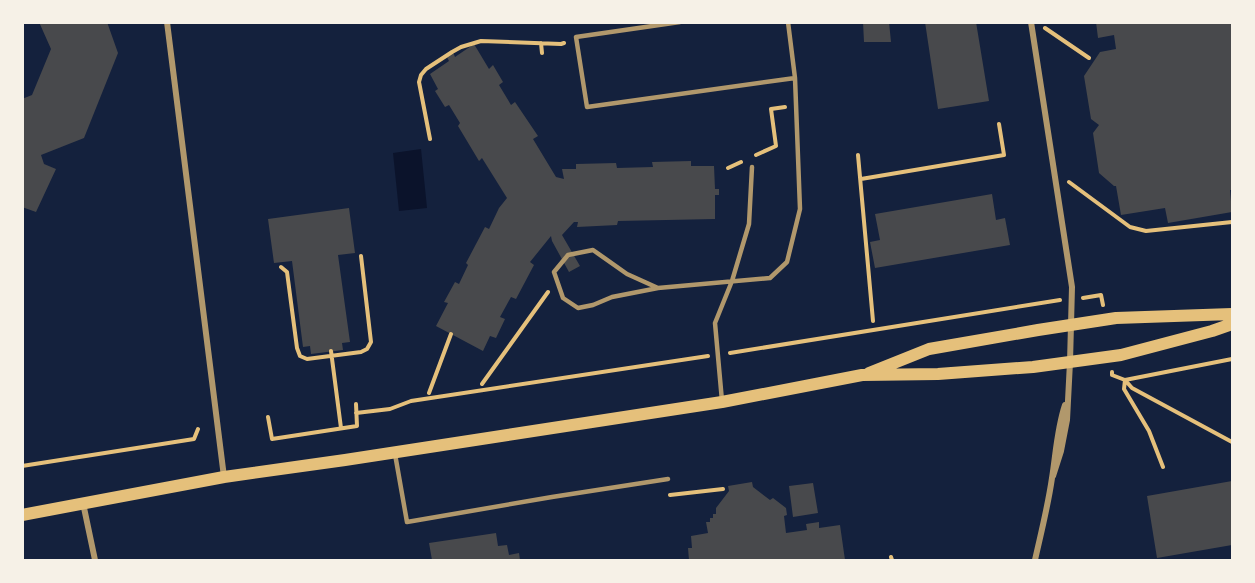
<svg xmlns="http://www.w3.org/2000/svg" width="1255" height="583" font-family="Barlow,sans-serif">
  <style>
    .water { fill: #0b132b }
    .building { fill: #48494c }
    .lines { fill: none; stroke-linecap: round; stroke-linejoin: round }
    .path { stroke: #e5c07b; stroke-width: 4 }
    .service { stroke: #b1986c; stroke-width: 4.5 }
    .minor { stroke: #b1986c; stroke-width: 6 }
    .secondary { stroke: #e5c07b; stroke-width: 12 }
  </style>
  <rect width="100%" height="100%" fill="#14213d"/>
  <path class="water" d="M421,149L427,208L399,211L393,153Z"/>
  <path class="building" d="M39,22H107L118,53L84,138L41,155L44,164L56,169L36,212L22,207V99L32,95L51,49Z
    M863,22H889L891,42H864Z
    M925,22H976L989,101L938,109Z
    M1096,22H1232V190H1230L1232,212L1168,223L1165,208L1121,215L1116,186H1114L1099,173L1093,133L1099,125L1091,119L1084,76L1100,52L1116,49L1114,35L1098,38Z
    M474,44L489,69L493,65L503,82L499,85L511,105L515,102L538,136L533,139L556,177L564,179L562,169H576V164L616,163L617,168L653,167L652,162L691,161V166H714L715,189H719V195H715V219L618,221L617,225L577,227L578,222H574L562,235L580,266L569,272L552,241L551,236L530,262L534,265L516,299L511,297L500,317L505,319L496,338L490,336L483,351L436,326L448,303L444,302L455,282L459,284L468,265L466,263L485,227L489,229L499,208L507,198L482,158L479,161L458,126L460,123L449,105L445,107L435,91L438,89L430,74L449,61L447,57L453,52L455,57Z
    M992,194L996,220L1005,218L1010,245L875,268L870,242L880,240L875,214Z
    M349,208L355,253L338,255L350,342L342,343L343,350L311,354L310,346L303,347L292,261L274,263L268,219Z
    M1232,481V545L1157,558L1147,496Z
    M752,482L753,487L770,500L773,498L786,508L787,515L784,516L786,533L807,530L806,524L819,522V528L840,525L845,560H689L688,548H692L691,536L708,533L706,522H710V518H713V514H716V508L729,491L728,486Z
    M813,483L818,513L793,517L789,486Z
    M496,533L498,546L507,545L509,555L519,553L520,560H432L429,543Z"/>
  <g class="lines">
    <path class="path" d="M1045,28L1089,58
      M541,43L542,53
      M430,139L419,82L421,75L426,69L452,52L461,47L481,41L561,44L564,43
      M756,155L776,146L771,109L785,107
      M858,155L873,321
      M728,168L741,162
      M861,179L1004,155L999,124
      M1069,182L1130,227L1146,231L1232,222
      M281,267L287,272L297,348L300,356L307,359L361,352L367,349L371,342L361,256
      M1083,298L1101,295L1103,305
      M331,351L341,428
      M730,353L1060,300
      M1112,372V375L1125,380L1232,359
      M482,384L548,292
      M429,393L451,334
      M356,413L390,409L411,401L708,356
      M268,417L272,439L357,426L356,404
      M22,466L194,439L198,429
      M1163,467L1149,431L1124,389L1125,380L1132,388L1232,442
      M670,495L723,489
      M891,557L892,560"/>
    <path class="service" d="M680,22L576,37L587,107L795,78
      M658,288L627,274L593,250L568,255L554,272L563,298L578,308L593,305L612,297L658,288L770,278L787,262L800,209L795,78L788,22
      M722,401L715,323L732,281L749,224L752,167
      M395,454L407,522L552,497L668,479"/>
    <path class="minor" d="M167,22L224,477
      M1031,22L1072,287L1070,362L1067,420L1061,451L1053,476
      M83,503L95,560
      M1035,560C1041,533 1048,506 1052,478C1056,453 1057,429 1065,405"/>
    <path class="secondary" d="M869,373L929,349L1038,330L1116,318L1232,314
      M22,515L224,477L345,460L722,402L862,375L938,374L1033,367L1121,355L1212,331L1232,324"/>
  </g>
  <rect width="1255" height="583" fill="none" stroke="#f6f1e7" stroke-width="48"/>
</svg>
